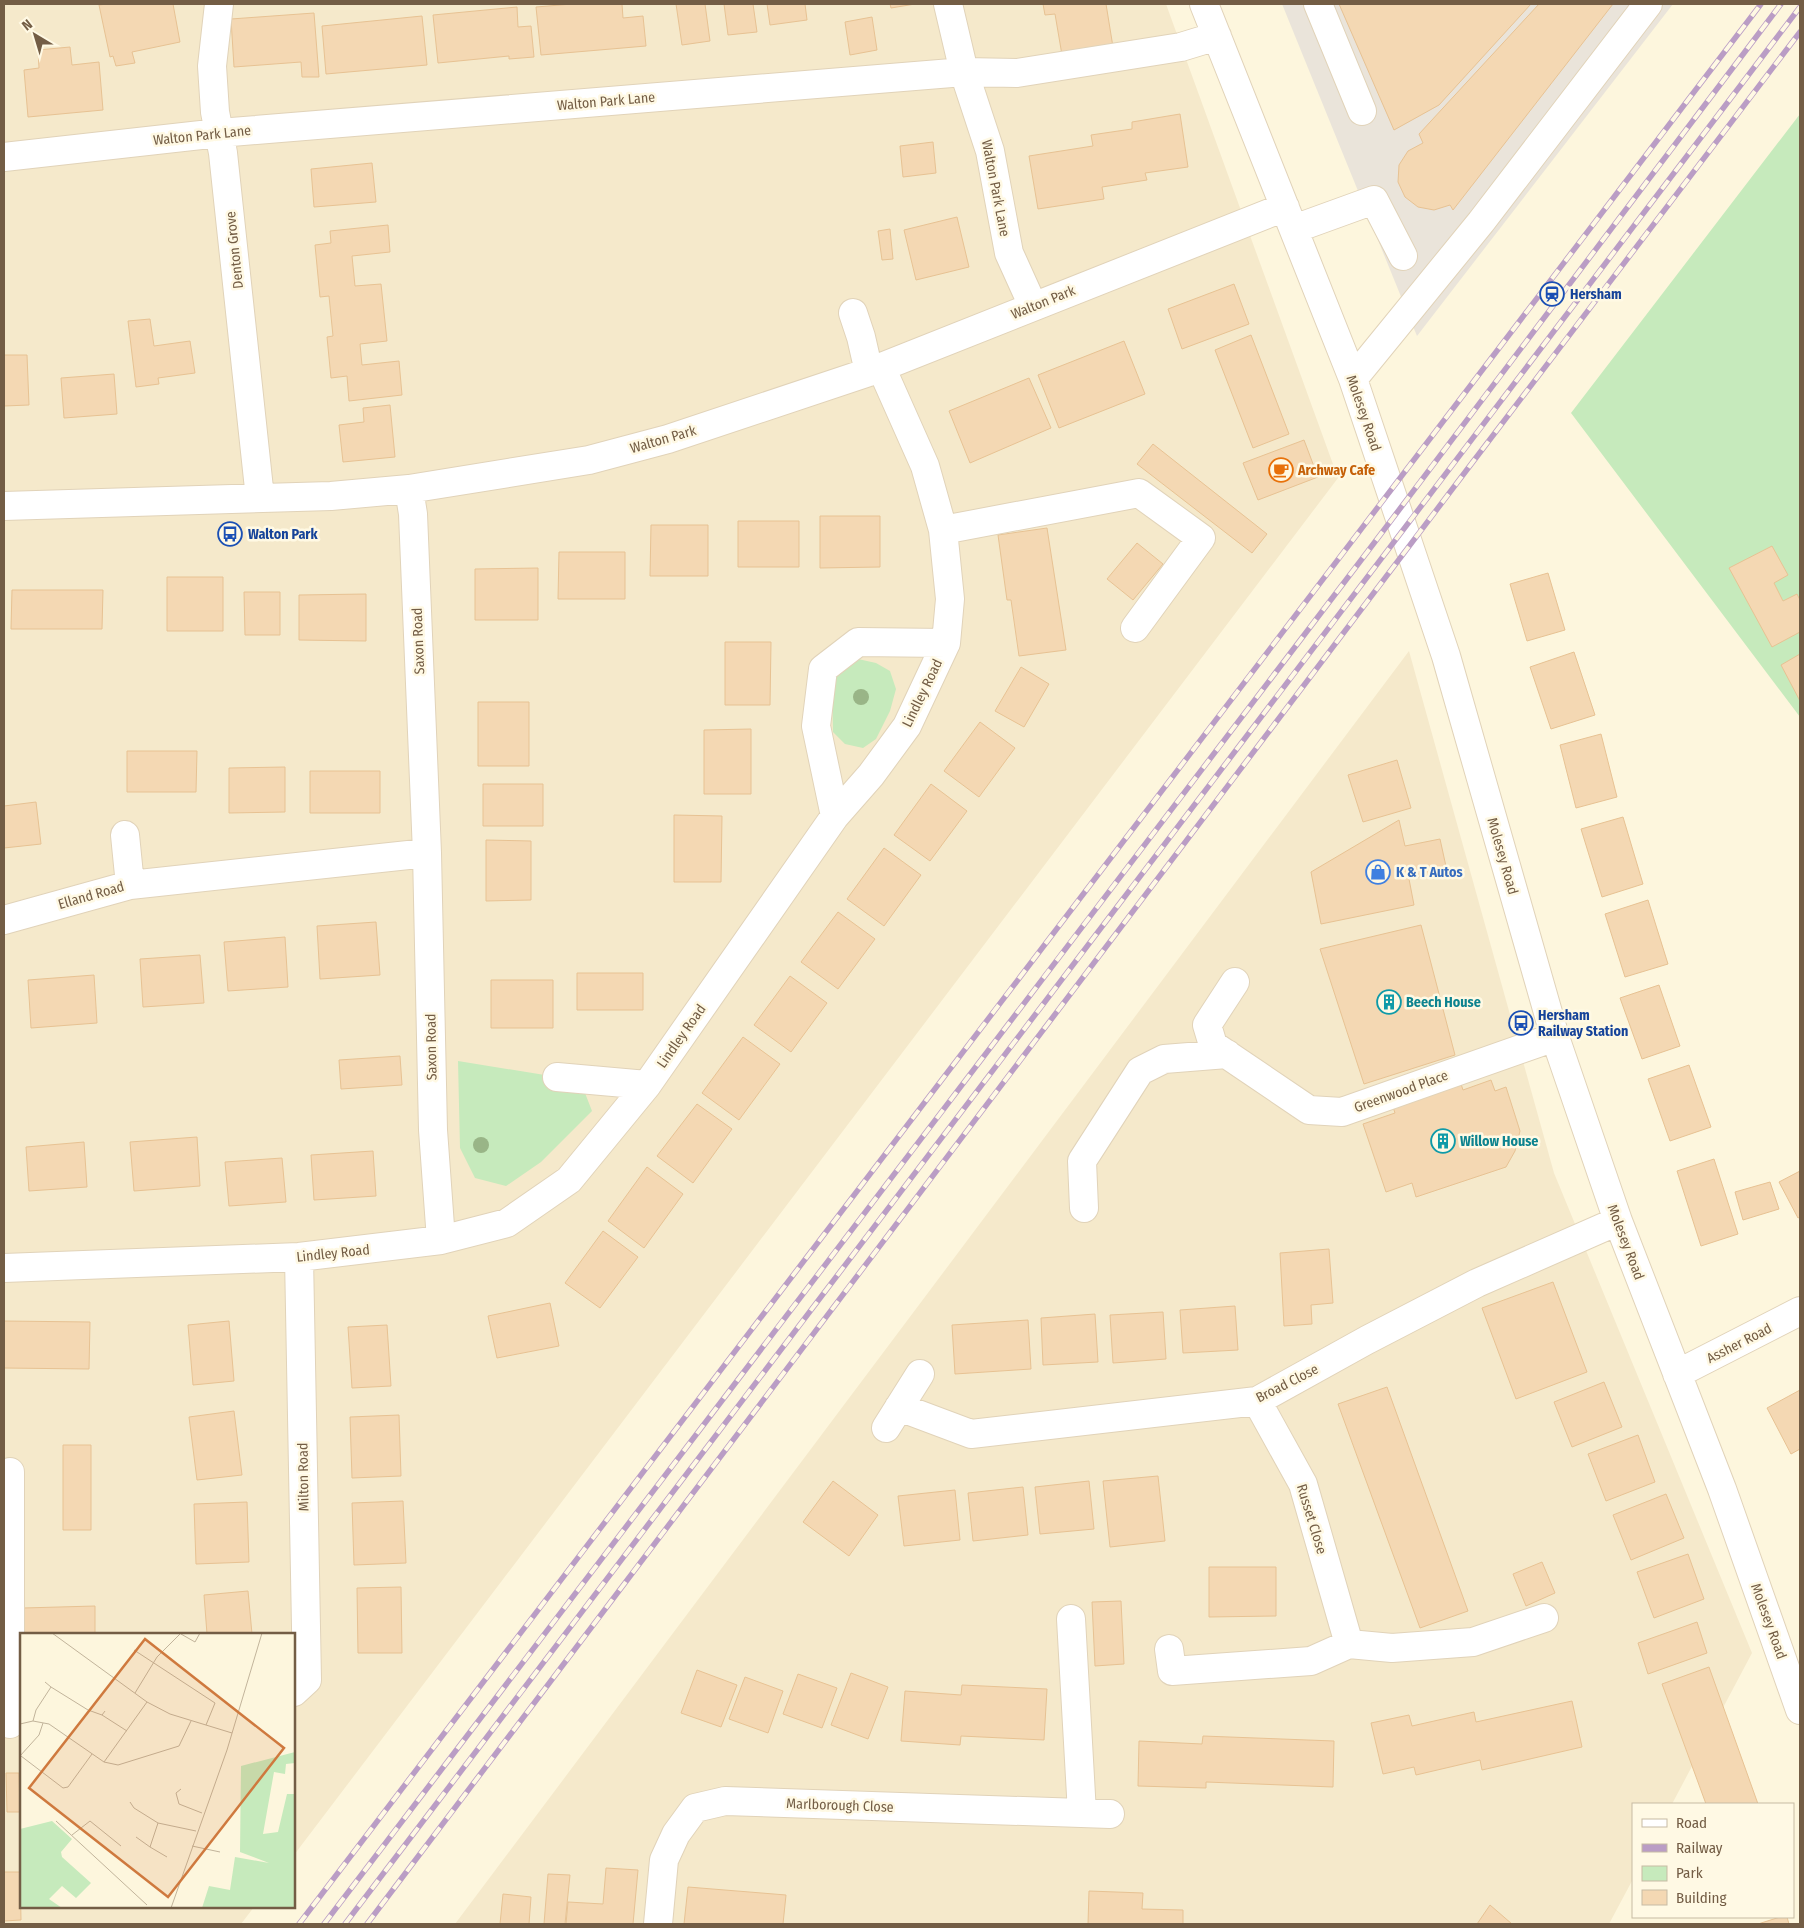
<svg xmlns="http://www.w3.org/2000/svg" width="1804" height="1928" font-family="'Fira Sans Condensed',sans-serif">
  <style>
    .residential { fill: #f5e9cb }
    .industrial { fill: #eae4da }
    .green { fill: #c6eabc }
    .building { fill: #f4d8b3; stroke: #e7c293 }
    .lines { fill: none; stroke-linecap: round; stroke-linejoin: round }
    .minor-casing { stroke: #e1d3b9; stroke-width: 30 }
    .minor { stroke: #fff; stroke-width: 28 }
    .rail-casing { stroke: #ba9dc5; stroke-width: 5.5 }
    .rail { stroke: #fff9e4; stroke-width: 4; stroke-dasharray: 11; stroke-linecap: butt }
    .tree { fill: #99b587 }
    .labels { text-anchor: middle; stroke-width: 5; stroke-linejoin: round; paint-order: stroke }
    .street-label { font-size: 14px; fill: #735d45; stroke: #fff9e4 }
    .transit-label { font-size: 14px; font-weight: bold; fill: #164399; stroke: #fff9e4; text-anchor: start }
    .food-label { font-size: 14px; font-weight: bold; fill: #c56008; stroke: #fff9e4; text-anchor: start }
    .shop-label { font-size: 14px; font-weight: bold; fill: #366cbe; stroke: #fff9e4; text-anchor: start }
    .culture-label { font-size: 14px; font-weight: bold; fill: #0d838f; stroke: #fff9e4; text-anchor: start }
    .inset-road { fill: none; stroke: #c2b49b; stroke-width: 1 }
    .view { fill: #cf793e; fill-opacity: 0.15; stroke: #cf793e; stroke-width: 2.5 }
    .inset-edge { fill: none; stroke: #735d45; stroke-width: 2.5 }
  </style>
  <rect width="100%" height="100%" fill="#fdf6dd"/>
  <path class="residential" d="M4,4H1166L1338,478L294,1855V1634H21V1907H254L241,1924H4Z
    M1409,651L1554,1173L1752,1653L1672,1804H1633V1879L1609,1924H455Z"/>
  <path class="industrial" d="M1282,4H1673L1417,336Z"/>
  <path class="green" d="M1800,114V717L1571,413Z
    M858,659L876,663L890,671L896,689L890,711L876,739L863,748L845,744L833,732L832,683L842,667Z
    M458,1061L557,1077L585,1093L592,1111L541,1162L506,1186L475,1178L460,1148Z"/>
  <path class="building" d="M107,4H173L180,42L132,52L135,63L116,66L113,56L110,57L99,5Z
    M572,4H622L623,18L643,16L646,46L541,55L536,7Z
    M676,4H705L710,41L682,45Z
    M724,4H753L757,32L728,35Z
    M767,4H805L807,20L770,25Z
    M890,4H915L891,8Z
    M1043,4H1106L1113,47L1062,55L1055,14L1045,15Z
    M1339,4H1531L1439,105L1394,130Z
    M1539,4H1613L1453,210L1450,205L1434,210L1418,207L1405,197L1398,182L1399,165L1408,151L1423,143L1419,134Z
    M517,7L518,27L531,26L534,57L509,59V56L438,63L433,15Z
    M314,13L319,77H302L301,62L234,67L231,19Z
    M422,16L427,65L326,74L322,26Z
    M872,17L877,50L850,55L845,22Z
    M70,47L72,65L99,62L103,110L28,117L24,70L39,68L38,50Z
    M1180,114L1188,167L1145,173L1147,180L1102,187L1104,199L1038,209L1029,156L1093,146L1091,135L1132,129V122Z
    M933,142L936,173L903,177L900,146Z
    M372,163L376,202L314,207L311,169Z
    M957,217L969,267L916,280L904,230Z
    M388,225L390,252L352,256L355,286L381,284L387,341L360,344L362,365L399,361L402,395L349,401L347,376L331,378L327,337L333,336L329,296L320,297L315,245L331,243L330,231Z
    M890,229L893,259L882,260L878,231Z
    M1234,284L1249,324L1182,349L1168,309Z
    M150,319L154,346L190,341L195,373L158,378L159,384L136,387L128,321Z
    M1251,335L1289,434L1253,448L1215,350Z
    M1124,341L1145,394L1059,428L1038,375Z
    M4,355H27L29,405L4,406Z
    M114,374L117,414L64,418L61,378Z
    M1029,378L1051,428L970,463L949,411Z
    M390,405L395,457L343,462L339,425L364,422L363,408Z
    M1304,440L1318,477L1258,500L1243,463Z
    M1153,444L1267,534L1252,553L1137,464Z
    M820,516H880V567L820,568Z
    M738,521H799V567H738Z
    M651,525H708V576H650Z
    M1047,528L1066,650L1019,656L1011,600H1007L998,535Z
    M1137,543L1163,564L1133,600L1107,579Z
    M1772,546L1788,575L1774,583L1783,601L1797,594L1800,600V632L1772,647L1729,568Z
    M559,552H625V599H558Z
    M538,568V620H475V569Z
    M1548,573L1565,630L1527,641L1510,584Z
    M167,577H223V631H167Z
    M12,590H103L102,629H11Z
    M244,592H280V635H245Z
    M366,594V641L299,640V595Z
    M725,642H771L770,705H725Z
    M1574,652L1595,715L1551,729L1530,667Z
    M1800,654V701L1781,665Z
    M1021,667L1049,684L1024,727L995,711Z
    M478,702H529V766H478Z
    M980,722L1015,748L979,797L944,771Z
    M751,729V794H704V730Z
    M1601,734L1617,797L1576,808L1560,745Z
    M127,751H197L196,792H127Z
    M1397,760L1411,808L1363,822L1348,775Z
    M285,767V812L229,813V768Z
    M310,771H380V813H310Z
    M483,784H543V826H483Z
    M931,784L967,811L930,861L894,835Z
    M36,802L41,844L4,848V806Z
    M674,815L722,816L721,882H674Z
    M1623,817L1643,884L1602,897L1581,829Z
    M1399,820L1405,846L1440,839L1447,871L1409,879L1414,905L1321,924L1311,872Z
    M486,840L531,841V900L486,901Z
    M884,848L921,875L884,926L847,899Z
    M1648,900L1668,964L1625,977L1605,914Z
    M838,912L875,939L838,989L801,962Z
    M376,922L380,975L320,979L317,926Z
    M1421,925L1455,1055L1364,1084L1320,949Z
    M285,937L288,987L228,991L224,942Z
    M200,955L204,1003L143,1007L140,959Z
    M577,973H643V1010H577Z
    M94,975L97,1023L31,1028L28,980Z
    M790,976L827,1003L791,1052L754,1025Z
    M491,980H553V1028H491Z
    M1659,985L1680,1046L1642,1059L1620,998Z
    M743,1037L780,1064L739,1120L702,1093Z
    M400,1056L402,1085L341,1089L339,1060Z
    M1689,1065L1711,1127L1670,1141L1648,1079Z
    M1491,1080L1495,1091L1506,1087L1520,1131L1515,1151L1506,1167L1416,1197L1412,1183L1386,1192L1363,1124L1395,1113L1392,1104L1460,1081L1463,1090Z
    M697,1104L732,1129L693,1183L657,1156Z
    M197,1137L200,1186L134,1191L130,1142Z
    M84,1142L87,1187L29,1191L26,1147Z
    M373,1151L376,1196L314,1200L311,1155Z
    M282,1158L286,1202L229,1206L225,1162Z
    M1714,1159L1738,1234L1701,1246L1677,1171Z
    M647,1167L683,1194L644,1248L608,1221Z
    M1800,1171V1217L1798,1218L1779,1182Z
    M1770,1182L1779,1209L1743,1220L1735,1192Z
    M603,1231L638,1257L600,1308L565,1283Z
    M1329,1249L1333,1303L1311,1305L1312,1324L1284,1326L1280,1253Z
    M1553,1282L1587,1372L1516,1399L1482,1308Z
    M550,1303L559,1346L497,1358L488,1316Z
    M1235,1306L1238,1350L1183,1353L1180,1310Z
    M1163,1312L1166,1359L1113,1363L1110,1315Z
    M1095,1314L1098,1362L1043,1365L1041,1318Z
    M1028,1320L1031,1369L955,1374L952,1325Z
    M4,1321L90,1322L89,1369L4,1368Z
    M229,1321L234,1381L193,1385L188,1325Z
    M387,1325L391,1386L352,1388L348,1327Z
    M1604,1382L1622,1427L1572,1447L1554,1402Z
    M1387,1387L1468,1611L1420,1628L1338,1404Z
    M1800,1390V1449L1791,1454L1767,1408Z
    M234,1411L242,1475L197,1480L189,1417Z
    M399,1415L401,1476L352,1478L350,1417Z
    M1638,1435L1655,1482L1606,1501L1588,1454Z
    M63,1445H91V1530H63Z
    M1158,1476L1165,1541L1110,1547L1103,1481Z
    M833,1481L878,1515L849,1556L803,1522Z
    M1089,1481L1094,1529L1040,1534L1035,1487Z
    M1023,1487L1028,1535L973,1541L968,1493Z
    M955,1490L960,1540L904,1546L898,1496Z
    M1666,1494L1684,1538L1631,1560L1613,1515Z
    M403,1501L406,1563L354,1565L352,1503Z
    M247,1502L249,1562L196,1564L194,1504Z
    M1688,1554L1704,1599L1654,1618L1637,1572Z
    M1542,1562L1555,1593L1526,1606L1513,1574Z
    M1209,1567H1276V1616L1209,1617Z
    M401,1587L402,1653H358L357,1588Z
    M248,1591L252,1634H207L204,1595Z
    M1121,1601L1124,1664L1095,1666L1092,1602Z
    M95,1606V1634H24L23,1608Z
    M1697,1622L1707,1653L1648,1674L1638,1643Z
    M1709,1667L1758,1804H1706L1662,1684Z
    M697,1670L737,1685L721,1727L681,1713Z
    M851,1673L888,1687L868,1739L831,1725Z
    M798,1674L837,1688L822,1728L783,1714Z
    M745,1677L783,1691L768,1733L729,1719Z
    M962,1685L1047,1689L1044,1740L961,1736L960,1745L901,1741L905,1691L961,1695Z
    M1572,1701L1582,1747L1482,1770L1480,1760L1416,1775L1414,1767L1383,1774L1371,1723L1409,1715L1412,1726L1474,1712L1476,1722Z
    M1203,1736L1334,1741L1333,1787L1206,1782V1788L1138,1786L1139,1741L1202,1744Z
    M6,1773H19L20,1812H7Z
    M606,1868L638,1870L633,1924H566L568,1902L603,1904Z
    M4,1872H20L21,1920L4,1921Z
    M548,1874L570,1875L565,1924H544Z
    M688,1887L786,1895L783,1924H684Z
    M1089,1891L1143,1893L1142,1909L1183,1910V1924H1088Z
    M503,1894L531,1897L529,1924H500Z
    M1490,1905L1512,1924H1477Z
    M1780,1917H1787L1789,1924H1758Z"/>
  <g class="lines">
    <g class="minor-casing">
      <path id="minor" d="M219,4L212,66L215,112L223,153L260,498
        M948,4L964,72L990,151L1009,253L1033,306
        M1204,4L1353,379L1446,656L1555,1037L1618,1221L1722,1489L1800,1710
        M1318,4L1362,111
        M4,157L219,133L964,72L1017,73L1181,47L1217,36
        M1294,229L1374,200L1403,256
        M853,313L861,337L869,372
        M1353,379L1481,222L1648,4
        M409,489L413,514L427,853L433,1130L441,1240
        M4,506L331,496L409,489L589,460L668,439L869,372L1285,207
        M943,530L1139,493L1201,538L1135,628
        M835,816L816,726L823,669L858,642L946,643
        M130,885L427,853
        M4,920L130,885L125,835
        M1235,982L1207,1025L1213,1045L1309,1110L1342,1112L1555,1037
        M557,1077L647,1085
        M1084,1208L1082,1161L1140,1071L1164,1059L1227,1054
        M4,1268L299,1257L441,1240L507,1223L569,1180L647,1085L835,816L871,775L907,726L946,643L950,599L943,530L925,466L881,367
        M1677,1374L1800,1311
        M899,1407L971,1434L1257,1401L1367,1340L1477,1283L1618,1221
        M886,1428L920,1374
        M10,1472V1724
        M1071,1619L1082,1813
        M1349,1644L1392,1648L1473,1642L1544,1618
        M1169,1649L1172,1671L1311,1661L1349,1644L1303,1484L1257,1401
        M294,1692L307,1680L299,1257
        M658,1924L664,1860L676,1834L695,1808L725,1801L1110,1814"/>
    </g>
    <use href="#minor" class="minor"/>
    <g class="rail-casing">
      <path id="rail" d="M299,1924L1761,4
        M324,1924L1368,551L1781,4
        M345,1924L1800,7
        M367,1924L1472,463L1800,32"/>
    </g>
    <use href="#rail" class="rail"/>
  </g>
  <g class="tree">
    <circle cx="861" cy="697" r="8"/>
    <circle cx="481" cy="1145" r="8"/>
  </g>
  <defs>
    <g id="station-ring" transform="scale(1.25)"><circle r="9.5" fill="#fff9e4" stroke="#1a4fb4" stroke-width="1.5"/><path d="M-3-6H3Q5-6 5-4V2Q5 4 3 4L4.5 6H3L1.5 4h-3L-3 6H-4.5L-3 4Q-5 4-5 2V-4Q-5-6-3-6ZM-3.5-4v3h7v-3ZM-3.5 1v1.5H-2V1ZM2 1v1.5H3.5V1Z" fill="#1a4fb4"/></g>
    <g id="cafe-ring" transform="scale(1.25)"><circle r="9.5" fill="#fff9e4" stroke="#e8710a" stroke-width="1.5"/><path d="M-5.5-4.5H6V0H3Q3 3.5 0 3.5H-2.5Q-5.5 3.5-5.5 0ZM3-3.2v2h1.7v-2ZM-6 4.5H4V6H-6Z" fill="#e8710a"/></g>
    <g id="bus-ring" transform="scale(1.25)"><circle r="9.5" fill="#fff9e4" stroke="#1a4fb4" stroke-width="1.5"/><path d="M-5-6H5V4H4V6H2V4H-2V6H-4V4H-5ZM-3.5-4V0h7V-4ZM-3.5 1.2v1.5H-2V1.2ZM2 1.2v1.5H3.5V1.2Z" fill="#1a4fb4"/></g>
    <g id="shop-ring" transform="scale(1.25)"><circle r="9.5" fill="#fff9e4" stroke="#3f7fe0" stroke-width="1.5"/><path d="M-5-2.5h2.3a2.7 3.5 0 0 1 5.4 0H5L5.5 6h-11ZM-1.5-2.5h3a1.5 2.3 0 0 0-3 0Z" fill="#3f7fe0"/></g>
    <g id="building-ring" transform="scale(1.25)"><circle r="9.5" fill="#fff9e4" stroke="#0f9aa8" stroke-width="1.5"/><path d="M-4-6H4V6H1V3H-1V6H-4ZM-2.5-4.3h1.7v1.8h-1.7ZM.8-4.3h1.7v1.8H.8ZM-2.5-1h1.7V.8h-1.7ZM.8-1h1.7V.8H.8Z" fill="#0f9aa8"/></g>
  </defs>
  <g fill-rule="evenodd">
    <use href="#station-ring" x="1552" y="294"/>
    <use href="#cafe-ring" x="1281" y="470"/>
    <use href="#bus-ring" x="230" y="534"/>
    <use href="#shop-ring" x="1378" y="872"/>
    <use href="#building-ring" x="1389" y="1002"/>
    <use href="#bus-ring" x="1521" y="1023"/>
    <use href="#building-ring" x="1443" y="1141"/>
  </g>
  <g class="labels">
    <g class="street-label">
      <text transform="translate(606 101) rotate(-5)" y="5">Walton Park Lane</text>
      <text transform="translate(202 135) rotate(-6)" y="5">Walton Park Lane</text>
      <text transform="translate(996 188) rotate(79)" y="5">Walton Park Lane</text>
      <text transform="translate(234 250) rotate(-96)" y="5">Denton Grove</text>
      <text transform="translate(1043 302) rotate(-22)" y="5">Walton Park</text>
      <text transform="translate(1364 413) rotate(71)" y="5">Molesey Road</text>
      <text transform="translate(663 439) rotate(-16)" y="5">Walton Park</text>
      <text transform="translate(418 641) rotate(-92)" y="5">Saxon Road</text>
      <text transform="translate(922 693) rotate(-64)" y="5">Lindley Road</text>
      <text transform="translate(1503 856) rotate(74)" y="5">Molesey Road</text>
      <text transform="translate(91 895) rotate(-16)" y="5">Elland Road</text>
      <text transform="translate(681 1036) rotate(-55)" y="5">Lindley Road</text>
      <text transform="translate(431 1047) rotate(-91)" y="5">Saxon Road</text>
      <text transform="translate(1401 1091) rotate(-20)" y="5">Greenwood Place</text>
      <text transform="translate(1626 1242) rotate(69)" y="5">Molesey Road</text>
      <text transform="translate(333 1253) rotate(-6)" y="5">Lindley Road</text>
      <text transform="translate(1739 1343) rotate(-27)" y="5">Assher Road</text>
      <text transform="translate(1287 1383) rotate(-27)" y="5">Broad Close</text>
      <text transform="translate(303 1477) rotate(-91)" y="5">Milton Road</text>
      <text transform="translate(1312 1519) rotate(73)" y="5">Russet Close</text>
      <text transform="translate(1769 1621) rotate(70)" y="5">Molesey Road</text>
      <text transform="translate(840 1805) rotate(2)" y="5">Marlborough Close</text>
    </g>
    <g class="transit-label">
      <text x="1570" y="299">Hersham</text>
      <text x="248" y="539">Walton Park</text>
      <text x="1538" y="1020">Hersham<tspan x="1538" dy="16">Railway Station</tspan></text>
    </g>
    <g class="food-label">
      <text x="1298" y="475">Archway Cafe</text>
    </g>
    <g class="shop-label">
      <text x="1396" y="877">K &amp; T Autos</text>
    </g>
    <g class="culture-label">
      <text x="1406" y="1007">Beech House</text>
      <text x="1460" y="1146">Willow House</text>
    </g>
  </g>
  <g transform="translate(20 1633)">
    <rect width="275" height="275" fill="#fdf6dd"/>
    <path d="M275,119V130L266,131L265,141L254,139L243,201L258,199L267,161H275V275H182L189,253L210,257L215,224L249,230L220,219L221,133ZM32,188L52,206L41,219L42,224L71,250L56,265L42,253L29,266L42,275H0V196Z" fill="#c6eabc"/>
    <path class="inset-road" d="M32,0L127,69L150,81L212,100M161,1L175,9L180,0M114,17L195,70L186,92M31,54L68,77L82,82L85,78M115,60L137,24L161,0M82,82L107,98M13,88L16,77L31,54L25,49M0,91L13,88L29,91L84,129L98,132L159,113L171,88M0,123L19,102L23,90M1,123L43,155L48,154L72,121M84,129L127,69M161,156L156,160L159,171L182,180M110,169L114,175L138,190L176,198M36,188L127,272M52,202L70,188L101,213M116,204L130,214L138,190M172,213L200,219M130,214L147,224M151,275L207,117L242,0"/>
    <path class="view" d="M125,6L264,115L148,264L9,155Z"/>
    <rect width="275" height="275" class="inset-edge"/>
  </g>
  <rect width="1804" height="1928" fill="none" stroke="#735d45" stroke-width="10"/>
  <rect x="1632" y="1803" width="162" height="115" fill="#fff9e4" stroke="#c7bba4"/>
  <rect x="1642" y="1819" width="25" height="8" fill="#ffffff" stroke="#c7bba4"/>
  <text x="1676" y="1828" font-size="15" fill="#735d45">Road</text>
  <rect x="1642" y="1844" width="25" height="8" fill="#ba9dc5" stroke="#c7bba4"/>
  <text x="1676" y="1853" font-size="15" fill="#735d45">Railway</text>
  <rect x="1642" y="1866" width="25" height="15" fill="#c6eabc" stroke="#c7bba4"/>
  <text x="1676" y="1878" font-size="15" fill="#735d45">Park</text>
  <rect x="1642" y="1890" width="25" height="15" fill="#f4d8b3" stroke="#c7bba4"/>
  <text x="1676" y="1903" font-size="15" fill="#735d45">Building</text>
  <g transform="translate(35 35) rotate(322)" stroke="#fff9e4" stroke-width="4" paint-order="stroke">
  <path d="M0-4L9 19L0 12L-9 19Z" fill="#735d45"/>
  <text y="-8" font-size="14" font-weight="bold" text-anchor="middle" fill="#735d45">N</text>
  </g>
</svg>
